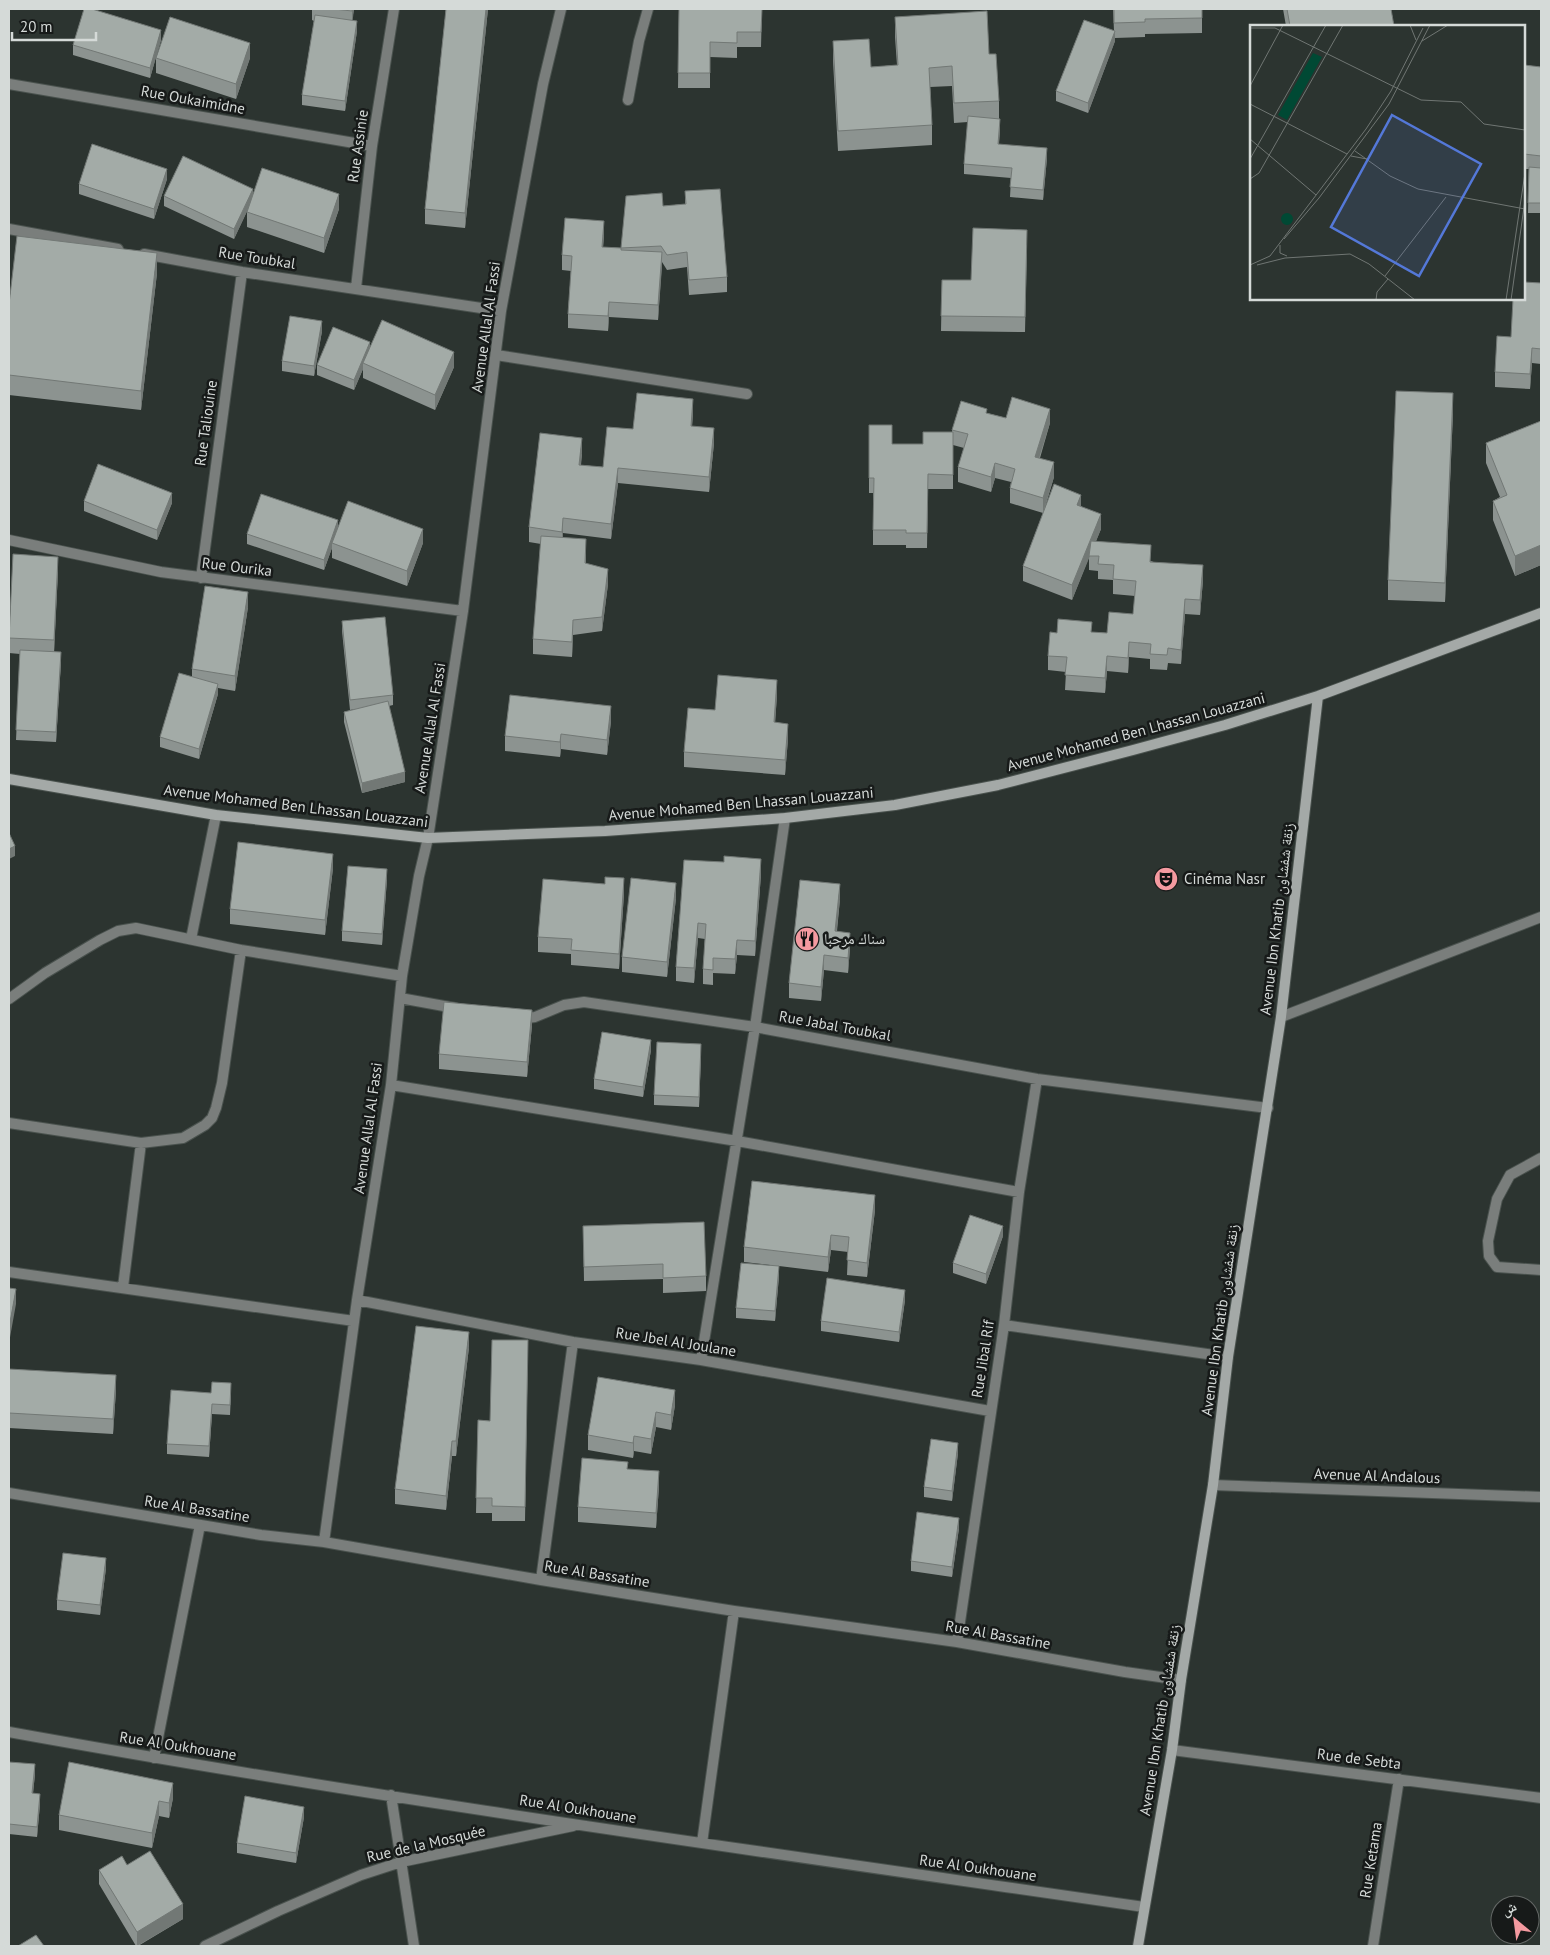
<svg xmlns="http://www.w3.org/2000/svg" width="1550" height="1955" font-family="'PT Sans','Noto Naskh Arabic',sans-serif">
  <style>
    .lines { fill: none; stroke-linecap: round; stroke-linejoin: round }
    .lane-casing { stroke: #4a524e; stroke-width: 12 }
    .street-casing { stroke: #4a524e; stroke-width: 12 }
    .secondary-casing { stroke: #4a524e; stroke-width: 12 }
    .lane { stroke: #7a7e7c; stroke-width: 10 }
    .street { stroke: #7a7e7c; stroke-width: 10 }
    .secondary { stroke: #a4a9a7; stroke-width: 10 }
    .wall { fill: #8c9390 }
    .shaded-wall { fill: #727875 }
    .building { fill: #a3aba7; stroke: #727875 }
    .labels { text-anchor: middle; stroke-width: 5; stroke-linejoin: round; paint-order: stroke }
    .street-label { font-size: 15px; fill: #d5dad8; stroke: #171a19 }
    .poi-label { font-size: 15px; fill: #d5dad8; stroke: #171a19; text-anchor: start }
    .inset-road { fill: none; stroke: #707673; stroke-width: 1 }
    .view { fill: #5478d8; fill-opacity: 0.15; stroke: #5478d8; stroke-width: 2.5 }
    .inset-edge { fill: none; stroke: #d5dad8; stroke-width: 2.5 }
  </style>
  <rect width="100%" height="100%" fill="#2c3430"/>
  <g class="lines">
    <g class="lane-casing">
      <path id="lane" d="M628,100L639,41L648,9
        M496,355L747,394
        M1541,1158L1510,1175L1497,1199L1488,1241L1489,1256L1497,1267L1541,1270"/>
    </g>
    <g class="street-casing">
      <path id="street" d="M9,84L372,146
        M9,229L118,249
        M144,254L242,272L501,311
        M356,288L372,146L394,9
        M9,540L161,572L463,611
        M201,578L242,272
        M191,939L216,815
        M400,998L455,1008
        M9,999L45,973L100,940L118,931L136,928L241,950L402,976
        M1281,1017L1541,917
        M519,1019L535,1017L564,1005L584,1002L755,1027L1037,1079L1268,1108
        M391,1085L737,1141L1019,1192
        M9,1123L141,1143L183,1138L205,1125L212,1118L216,1108L222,1083L241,950
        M9,1272L354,1321
        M123,1287L141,1143
        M357,1300L573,1342L701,1360L990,1411
        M1004,1325L1228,1357
        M701,1360L755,1027L785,818
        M1213,1485L1541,1497
        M9,1493L261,1535L324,1542L541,1580L734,1611L957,1642L1125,1672L1181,1680
        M324,1542L357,1300L391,1085L402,976L419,876L428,838L463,611L501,311L543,84L561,9
        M541,1580L573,1342
        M957,1642L1004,1325L1019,1192L1037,1079
        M9,1732C385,1800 765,1852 1144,1907
        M1172,1750L1541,1798
        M154,1758L200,1525
        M391,1795L414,1946
        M702,1843L734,1611
        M205,1946L278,1911L361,1875L401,1862L573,1826
        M1373,1946L1399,1779"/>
    </g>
    <g class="secondary-casing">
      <path id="secondary" d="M9,779L216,815L428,838L605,831L785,818L895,805L998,785L1133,750L1225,725L1318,696L1541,613
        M1138,1946L1172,1750L1181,1680L1213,1485L1228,1357L1281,1017L1318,696"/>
    </g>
    <use href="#lane" class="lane"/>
    <use href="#street" class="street"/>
    <use href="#secondary" class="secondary"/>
  </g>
  <path class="wall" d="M312,9H354L352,20L357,31L345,111L302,105V95L314,21L312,20Z
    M446,9H488L465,228L425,224V209Z
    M679,9H762L761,47H737V58L710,57V88H678Z
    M1113,9H1202V33L1145,34V37L1115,38V41L1088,113L1056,101V91L1114,31Z
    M1283,9H1391L1394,26H1286Z
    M895,17L989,54L999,101V119L1000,129L999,144L1047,158L1043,200L1010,197L1011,178L964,174V164L968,122L954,123L952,86L930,87L932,125V145L838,151L833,61V41L871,67L897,65L895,37Z
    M161,40L150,78L73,55V45Z
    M156,58H250L236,99L156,73Z
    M1524,65L1541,67V213H1528L1529,169H1524Z
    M167,179L154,219L79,194V184Z
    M685,191L727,277V292L689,295L687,267L667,270L662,262L658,320L609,317L608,331L568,328V314L571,271L562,270V255L604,235L603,247L621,248L663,206L685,204Z
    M253,194L339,209L324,253L247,227V211L234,239L164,206V196Z
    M1027,245L1025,332L941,331L942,280H971Z
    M157,273L141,410L9,395V304Z
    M1541,283V364L1532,363L1530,389L1495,387V372L1511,337Z
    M322,331L314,376L282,371V361Z
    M370,347L454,367L435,410L363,378V369L354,390L317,375V365Z
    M1453,412L1445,602L1388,600V580Z
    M693,413L692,426L714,443L709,492L618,483L611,539L563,533V537L586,554V563L608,584L602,631L573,635L572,657L533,654V639L541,544L529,542V527L582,453L581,465L603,467L633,429Z
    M987,413L1006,418L1050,423L1040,458L1054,477L1044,511L1081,506L1101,529L1096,541L1203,580L1200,615L1185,614L1181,664L1168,663L1167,670L1150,669V659L1129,657L1128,673L1107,671L1105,693L1065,690L1066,672L1048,670V656L1057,633L1092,632L1107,633L1133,614L1135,596L1113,594V580L1098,579V571L1089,570V557L1072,600L1023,581V566L1043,513L1010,503V488L1011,482L995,478L991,492L958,482V467L964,448L953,445V489H928L927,548H906V545H873V493H869V425L892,444H923L952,432V430Z
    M1541,421V565L1515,576L1493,520V501L1500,497L1486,463V443Z
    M84,501L172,503L157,540L84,511Z
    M338,528L423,543L407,586L332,558V548L324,570L247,544V534Z
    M58,571L54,651L61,662L56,742L16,740L20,654L9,653V637Z
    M248,607L235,691L218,688V694L199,759L160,747V737L192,676V669Z
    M342,621L393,695V705L389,706L405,782L362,793L344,722V712L356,709L350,710L342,631Z
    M777,695L775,723L788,739L785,775L684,767V752L715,710Z
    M611,721L607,755L561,749L560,757L505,751V736Z
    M684,860L761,874L755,956L737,955L735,974L713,973V985L703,984V969L705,939L698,938L694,983L676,981V967Z
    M333,868L325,935L230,924V909Z
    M387,879L382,945L342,941V931Z
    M624,893L619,969L571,965V954L538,952V937Z
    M676,898L667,977L622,972V957Z
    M840,899L837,931L850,948L848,973L824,970L821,1001L789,998V983Z
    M532,1025L527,1077L439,1069V1054Z
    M651,1050L643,1097L594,1089V1079Z
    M701,1054L699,1107L654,1105V1095Z
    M875,1210L867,1277L847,1275L848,1252L831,1250L828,1272L779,1266V1276L775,1321L736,1318V1308L770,1265L744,1262V1247Z
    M583,1226L706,1276V1291L663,1293V1279L584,1281Z
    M1003,1236L986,1284L953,1273V1263Z
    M905,1300L899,1342L821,1331V1321Z
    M528,1340L525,1521H492V1513H476L478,1420L490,1421Z
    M469,1347L456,1456H452L446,1510L395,1504V1489Z
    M9,1369L116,1390L113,1434L9,1428Z
    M211,1393L231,1394L230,1415L212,1414L209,1457L167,1454V1444Z
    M675,1405L671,1430L656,1427L651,1454L634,1451L633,1458L588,1450V1435Z
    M958,1453L952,1501L924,1497V1487Z
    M628,1469L659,1486L656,1528L578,1522V1507Z
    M959,1528L952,1577L911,1571V1561Z
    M106,1568L100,1615L57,1610V1600Z
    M9,1762L35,1774L33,1793L40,1804L37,1837L9,1834Z
    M173,1798L169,1818L159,1816L152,1848L59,1830V1815Z
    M304,1817L296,1863L237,1853V1843Z
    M127,1865L183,1919L138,1946H136L99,1884V1870Z"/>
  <path class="shaded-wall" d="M352,9H354L352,26Z
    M486,9H488L465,228V213Z
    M357,21V31L345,111V101Z
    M161,30V40L150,78V68Z
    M1115,31V41L1088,113V103Z
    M250,43V58L236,99V84Z
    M1000,119V129L998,154V144Z
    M1047,148V158L1043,200V190Z
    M167,169V179L154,219V209Z
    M253,189V199L234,239V229Z
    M339,194V209L324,253V238Z
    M604,221V235L602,262V247Z
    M662,252V267L658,320V305Z
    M157,253V273L141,410V391Z
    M609,302V317L608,331V316Z
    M322,321V331L314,376V366Z
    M370,342V352L363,363V369L354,390V380Z
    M1532,348V363L1530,389V374Z
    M454,352V367L435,410V395Z
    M1453,393V412L1445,602V583Z
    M693,399V413L691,441V426Z
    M1050,409V423L1035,471V457Z
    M714,428V443L709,492V477Z
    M582,438V453L579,479V465Z
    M1054,462V477L1043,513V498Z
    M995,463V478L991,492V477Z
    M618,468V483L611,539V524Z
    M172,493V503L157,540V530Z
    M1081,495V510L1077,505Z
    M1101,514V529L1072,600V585Z
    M563,518V533L562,546V532Z
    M338,520V530L332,543V548L324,570V560Z
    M423,529V543L407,586V571Z
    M586,539V554L585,578V563Z
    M1541,545V565L1515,576V556Z
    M58,557V571L54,655V640Z
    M1203,565V580L1200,615V600Z
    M608,569V584L602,631V617Z
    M248,592V607L235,691V676Z
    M1185,599V614L1181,664V650Z
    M573,620V635L572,657V642Z
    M1129,642V657L1128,673V658Z
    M61,652V662L56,742V732Z
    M1107,656V671L1105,693V678Z
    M777,680V695L774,737V722Z
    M218,684V694L199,759V749Z
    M611,706V721L607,755V740Z
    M788,724V739L785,775V760Z
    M561,734V749L560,757V742Z
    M405,772V782L362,793V783Z
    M15,846V856L9,859V849Z
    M333,854V868L325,935V920Z
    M761,859V874L755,956V941Z
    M387,869V879L382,945V934Z
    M624,878V893L619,969V954Z
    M676,883V898L667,977V962Z
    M840,884V899L835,946V931Z
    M698,923V938L694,983V968Z
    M850,933V948L848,973V958Z
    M737,940V955L735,974V959Z
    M824,955V970L821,1001V987Z
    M532,1010V1025L527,1077V1062Z
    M651,1040V1050L643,1097V1087Z
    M701,1044V1054L699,1107V1097Z
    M875,1195V1210L867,1277V1263Z
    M1003,1226V1236L986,1284V1274Z
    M831,1235V1250L828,1272V1257Z
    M779,1266V1276L775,1321V1311Z
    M16,1289V1304L9,1343V1328Z
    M905,1290V1300L899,1342V1332Z
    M469,1332V1347L456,1456V1441Z
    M116,1375V1390L113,1434V1419Z
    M675,1390V1405L671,1430V1415Z
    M212,1404V1414L209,1457V1446Z
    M656,1412V1427L651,1454V1439Z
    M634,1436V1451L633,1458V1443Z
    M452,1441V1456L446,1510V1496Z
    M958,1443V1453L952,1501V1491Z
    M659,1471V1486L656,1528V1513Z
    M959,1518V1528L952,1577V1567Z
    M106,1558V1568L100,1615V1605Z
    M35,1764V1774L32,1803V1793Z
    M173,1783V1798L169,1818V1803Z
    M40,1794V1804L37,1837V1827Z
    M159,1801V1816L152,1848V1833Z
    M304,1807V1817L296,1863V1853Z
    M183,1904V1919L137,1946V1932Z"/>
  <path class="building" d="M84,9H92L161,30L150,68L73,45Z
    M334,9H352V11Z
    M446,9H486L465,213L425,209Z
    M679,9H762L761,32H737V43L710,42V73H678Z
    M1114,9H1202V18L1145,19V22L1114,23Z
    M1287,9H1391L1394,26H1290Z
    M987,11L989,54H996L999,101L954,103L952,66L929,68L932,125L838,131L833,41L869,39L871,67L898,65L895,17Z
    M315,15L357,21L345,101L302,95Z
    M170,17L250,43L236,84L156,58Z
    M1084,20L1115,31L1088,103L1056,91Z
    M1524,65L1541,67V156L1524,154Z
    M968,116L1000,119L998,144L1047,148L1043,190L1010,187L1012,168L964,164Z
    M92,144L167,169L154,209L79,184Z
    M183,156L253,189L234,229L164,196Z
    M1529,167L1541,168V203H1528Z
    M262,168L339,194L324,238L247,212Z
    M720,189L727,277L689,280L687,252L667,255L661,246L621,248V250L662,252L658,305L609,302L608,316L568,314L572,256L562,255L565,218L604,221L602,247L621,248L626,196L662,193L663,206L686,204L685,191Z
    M973,228L1027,230L1025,317L941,316L942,280H971Z
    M17,236L157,253L141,391L9,375V304Z
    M1524,282L1541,283V349L1532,348L1530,374L1495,372L1497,336L1511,337L1513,299H1524Z
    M290,316L322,321L314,366L282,361Z
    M382,320L454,352L435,395L363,363Z
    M333,327L370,342L354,380L317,365Z
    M1396,391L1453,393L1445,583L1388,580Z
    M637,393L693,399L691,426L714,428L709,477L618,468L611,524L563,518L562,532L529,527L540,433L582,438L579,465L603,467L607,427L633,429Z
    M1012,397L1050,409L1035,457L1054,462L1043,498L1010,488L1015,469L995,463L991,477L958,467L968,434L952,430L961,401L987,409L986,413L1006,418Z
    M1541,421V545L1515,556L1493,501L1507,495L1486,443Z
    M869,425H892V444H923V432H953V475L928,474L927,533H906V530H873L874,478H869Z
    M98,464L172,493L157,530L84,501Z
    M1054,484L1081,495L1077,505L1101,514L1072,585L1023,566Z
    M261,494L338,520L324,560L247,534Z
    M348,501L423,529L407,571L332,543Z
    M541,536L586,539L585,563L608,569L602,617L573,620L572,642L533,639Z
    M1091,541L1151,545L1150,562L1203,565L1200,600L1185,599L1181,650L1168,648L1167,655L1150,654L1151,644L1129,642L1128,658L1107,656L1105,678L1065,675L1067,657L1048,656L1050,632L1057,633L1058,619L1092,622L1091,632L1107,633L1109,612L1133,614L1136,581L1113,579L1114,565L1098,564L1099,556H1089Z
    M13,554L58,557L54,640L9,638Z
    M205,586L248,592L235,676L192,669Z
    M385,617L393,695L350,700L342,621Z
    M20,650L61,652L56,732L16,730Z
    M179,673L218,684L199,749L160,737Z
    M718,675L777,680L774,722L788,724L785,760L684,752L688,708L715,710Z
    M510,695L611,706L607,740L561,734L560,742L505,736Z
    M388,701L405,772L362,783L344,712Z
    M9,833L15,846L9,849Z
    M238,842L333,854L325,920L230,909Z
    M724,856L761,859L755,941L737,940L735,959L713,958V970L703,969L706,924L698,923L694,968L676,967L684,860L724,862Z
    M348,866L387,869L382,934L342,931Z
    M605,877L624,878L619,954L571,950L572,939L538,937L543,879L605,884Z
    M631,878L676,883L667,962L622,957Z
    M800,880L840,884L835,931L850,933L848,958L824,955L821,987L789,983Z
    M444,1002L532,1010L527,1062L439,1054Z
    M602,1032L651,1040L643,1087L594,1079Z
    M657,1042L701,1044L699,1097L654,1095Z
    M752,1181L875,1195L867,1263L847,1260L849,1237L831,1235L828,1257L744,1247Z
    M970,1215L1003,1226L986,1274L953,1263Z
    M704,1222L706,1276L663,1278V1264L584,1267L583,1226Z
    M741,1263L779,1266L775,1311L736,1308Z
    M827,1278L905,1290L899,1332L821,1321Z
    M9,1288L16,1289L9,1328Z
    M416,1326L469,1332L456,1441H452L446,1496L395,1489Z
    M492,1340H528L525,1507L492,1506V1498H476L478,1420L490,1421Z
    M9,1369L116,1375L113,1419L9,1413Z
    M598,1377L675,1390L671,1415L656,1412L651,1439L634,1436L633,1443L588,1435Z
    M212,1382L231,1383L230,1405L212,1404L209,1446L167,1444L171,1390L211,1393Z
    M931,1439L958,1443L952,1491L924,1487Z
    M582,1458L628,1462L627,1469L659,1471L656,1513L578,1507Z
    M917,1512L959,1518L952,1567L911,1561Z
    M63,1553L106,1558L100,1605L57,1600Z
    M9,1762L35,1764L32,1793L40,1794L37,1827L9,1824Z
    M69,1762L173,1783L169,1803L159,1801L152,1833L59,1815Z
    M245,1796L304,1807L296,1853L237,1843Z
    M150,1851L183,1904L137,1932L99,1870L122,1856L127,1865Z
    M36,1935L44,1946H18Z"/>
  <defs>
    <g id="theatre-disc" transform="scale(1.25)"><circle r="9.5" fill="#f49aa0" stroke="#171a19"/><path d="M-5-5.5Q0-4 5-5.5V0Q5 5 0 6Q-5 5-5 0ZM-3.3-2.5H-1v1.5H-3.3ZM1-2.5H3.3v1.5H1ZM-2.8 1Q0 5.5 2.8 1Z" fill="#111"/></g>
    <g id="restaurant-disc" transform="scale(1.25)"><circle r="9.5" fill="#f49aa0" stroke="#171a19"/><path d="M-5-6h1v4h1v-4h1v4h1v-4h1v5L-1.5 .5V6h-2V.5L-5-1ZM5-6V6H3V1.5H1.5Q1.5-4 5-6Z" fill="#111"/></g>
  </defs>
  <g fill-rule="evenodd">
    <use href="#theatre-disc" x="1166" y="879"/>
    <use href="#restaurant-disc" x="807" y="939"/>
  </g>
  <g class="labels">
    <g class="street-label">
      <text transform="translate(193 100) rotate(10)" y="5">Rue Oukaimidne</text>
      <text transform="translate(358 146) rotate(-82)" y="5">Rue Assinie</text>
      <text transform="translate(257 258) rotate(9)" y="5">Rue Toubkal</text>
      <text transform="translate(486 327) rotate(-82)" y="5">Avenue Allal Al Fassi</text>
      <text transform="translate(206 423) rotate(-82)" y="5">Rue Taliouine</text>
      <text transform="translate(237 567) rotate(7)" y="5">Rue Ourika</text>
      <text transform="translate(430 728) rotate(-81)" y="5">Avenue Allal Al Fassi</text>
      <text transform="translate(1136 732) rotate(-15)" y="5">Avenue Mohamed Ben Lhassan Louazzani</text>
      <text transform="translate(741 804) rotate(-5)" y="5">Avenue Mohamed Ben Lhassan Louazzani</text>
      <text transform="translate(296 806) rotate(7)" y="5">Avenue Mohamed Ben Lhassan Louazzani</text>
      <text transform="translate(1277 919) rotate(-83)" y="5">Avenue Ibn Khatib زنقة شفشاون</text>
      <text transform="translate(835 1026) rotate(10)" y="5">Rue Jabal Toubkal</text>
      <text transform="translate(368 1128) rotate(-82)" y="5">Avenue Allal Al Fassi</text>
      <text transform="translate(1220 1320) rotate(-82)" y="5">Avenue Ibn Khatib زنقة شفشاون</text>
      <text transform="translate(676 1342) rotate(9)" y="5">Rue Jbel Al Joulane</text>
      <text transform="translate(983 1359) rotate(-81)" y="5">Rue Jibal Rif</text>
      <text transform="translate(1377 1476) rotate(2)" y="5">Avenue Al Andalous</text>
      <text transform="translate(197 1509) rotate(9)" y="5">Rue Al Bassatine</text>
      <text transform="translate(597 1574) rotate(9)" y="5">Rue Al Bassatine</text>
      <text transform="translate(998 1635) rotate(10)" y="5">Rue Al Bassatine</text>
      <text transform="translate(1160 1720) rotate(-81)" y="5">Avenue Ibn Khatib زنقة شفشاون</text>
      <text transform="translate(178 1746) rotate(9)" y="5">Rue Al Oukhouane</text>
      <text transform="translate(1359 1759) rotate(7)" y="5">Rue de Sebta</text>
      <text transform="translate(578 1809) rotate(9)" y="5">Rue Al Oukhouane</text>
      <text transform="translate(426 1844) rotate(-13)" y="5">Rue de la Mosquée</text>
      <text transform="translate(1371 1860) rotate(-81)" y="5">Rue Ketama</text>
      <text transform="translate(978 1868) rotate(8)" y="5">Rue Al Oukhouane</text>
    </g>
    <g class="poi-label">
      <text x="1184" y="884">Cinéma Nasr</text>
      <text x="824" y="944">سناك مرحبا</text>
    </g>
  </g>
  <g transform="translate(1250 25)">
    <rect width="275" height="275" fill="#2c3430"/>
    <path d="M63,28L72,32L37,95L28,90ZM31 194a6 6 0 1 1 12 0a6 6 0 1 1-12 0Z" fill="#004934"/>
    <path class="inset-road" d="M160,0L166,15M0,3H25L171,75L211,77L234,99L275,105M172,16L198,0M0,61L33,0M0,79L97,129M0,114L66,170M105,126L140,151L168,164L275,184M101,131L117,134M0,134L76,0M0,154L9,148L93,0M34,214L69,173L139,79L180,0M30,220V228L37,231M0,240L20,231L116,104L141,66L173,3M7,240L35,233L100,229L119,239L165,275M135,251L196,172M126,275L127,267L138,254M256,275L275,148M261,275L275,175"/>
    <path class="view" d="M142,90L231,139L169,251L81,202Z"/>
    <rect width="275" height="275" class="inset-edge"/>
  </g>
  <rect width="1550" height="1955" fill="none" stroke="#d5dad8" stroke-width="20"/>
  <g transform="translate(1515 1920) rotate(331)"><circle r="24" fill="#171a19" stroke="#636765"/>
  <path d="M0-4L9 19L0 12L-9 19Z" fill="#f49aa0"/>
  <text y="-8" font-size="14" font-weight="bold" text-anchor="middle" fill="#d5dad8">ش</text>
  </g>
  <path d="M12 32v8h84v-8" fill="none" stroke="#d5dad8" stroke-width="2.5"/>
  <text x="20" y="32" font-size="15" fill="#d5dad8" stroke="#171a19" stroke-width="4" paint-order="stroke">20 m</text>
</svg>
